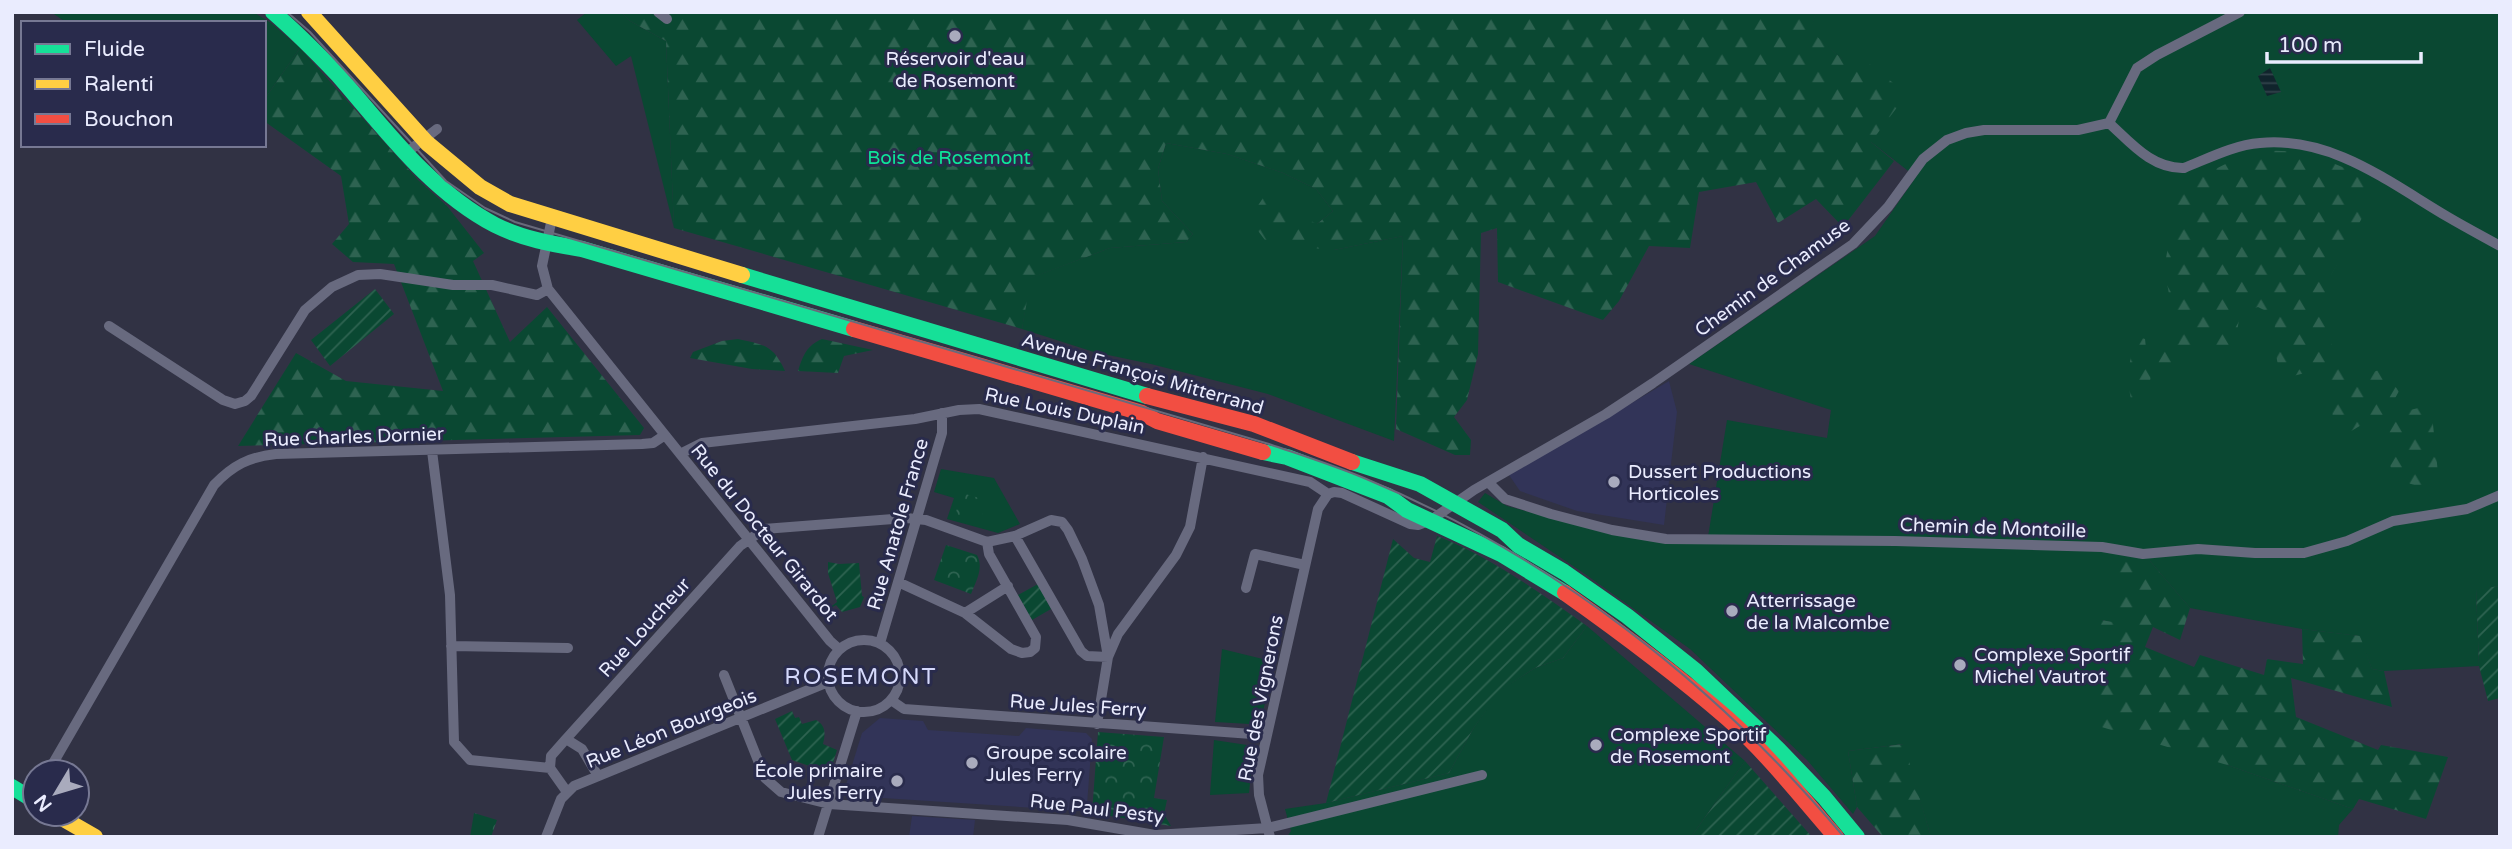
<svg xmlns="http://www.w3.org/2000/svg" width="2512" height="849" font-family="'Varela Round',sans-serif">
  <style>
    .built { fill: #323458 }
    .grass { fill: #0a4832 }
    .forest { fill: url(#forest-firs) }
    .park { fill: url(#park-crowns) }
    .garden { fill: url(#garden-furrows) }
    .water { fill: url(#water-rules) }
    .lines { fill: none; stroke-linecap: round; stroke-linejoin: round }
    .street { stroke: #686a7f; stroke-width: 10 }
    .fast { stroke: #16e098; stroke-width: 16 }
    .slow { stroke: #ffcf43; stroke-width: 16 }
    .jam { stroke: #f24e42; stroke-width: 16 }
    .tram { stroke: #696a7b; stroke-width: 2 }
    .poi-dot { fill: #a9abbd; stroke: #292b4c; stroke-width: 2.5 }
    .labels { text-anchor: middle; stroke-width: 6; stroke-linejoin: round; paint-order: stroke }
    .poi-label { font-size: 19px; fill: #eaecfe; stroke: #292b4c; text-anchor: start }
    .park-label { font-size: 19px; fill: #0de698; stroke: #292b4c }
    .street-label { font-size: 19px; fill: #eaecfe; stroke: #292b4c }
    .quarter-label { font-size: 23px; letter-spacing: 2px; fill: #d5d9fb; stroke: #292b4c }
  </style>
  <defs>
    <pattern id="forest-firs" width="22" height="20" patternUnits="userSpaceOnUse" patternTransform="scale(1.75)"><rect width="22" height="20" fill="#0a4832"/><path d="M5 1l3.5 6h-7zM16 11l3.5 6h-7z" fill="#2e6351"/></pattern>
    <pattern id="park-crowns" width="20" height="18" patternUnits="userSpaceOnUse" patternTransform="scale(1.75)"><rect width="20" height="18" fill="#0a4832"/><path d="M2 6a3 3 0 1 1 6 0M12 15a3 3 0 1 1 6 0" fill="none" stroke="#2e6351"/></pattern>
    <pattern id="garden-furrows" width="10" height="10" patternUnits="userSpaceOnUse" patternTransform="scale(1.75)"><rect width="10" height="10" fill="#0a4832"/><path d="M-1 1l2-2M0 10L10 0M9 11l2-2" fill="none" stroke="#2e6351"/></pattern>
    <pattern id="water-rules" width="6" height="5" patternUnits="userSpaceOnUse" patternTransform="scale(1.75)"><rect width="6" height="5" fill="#10242c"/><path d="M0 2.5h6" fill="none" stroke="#33444c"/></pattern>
  </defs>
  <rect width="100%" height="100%" fill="#313244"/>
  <path class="built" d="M1669,381L1677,412L1664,525L1577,511L1520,491L1509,475Z
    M880,718L923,721L928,730L1019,736L1026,728L1086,733L1092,739L1087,805H1083L1082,811L852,796L845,788L862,733Z
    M912,816L975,820L973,837H909Z"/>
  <path class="grass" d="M51,12H253L271,23L300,48L264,100V23H67Z
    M587,12H621L630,21L666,41L674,228L631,56L616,66L577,20Z
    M1816,12H2500V586L2476,590L2479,666L2384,671L2372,669L2359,636L2302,629L2190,608L2150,561L2118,624L2102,620L2227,765L2353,809L2339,825L2338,837H1931L1903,744L1848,751L1857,807L1853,814L1807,760L1690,649L1585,574L1478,502L1485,493L1507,506L1612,534L1707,543L1727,420L1827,438L1831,410L1689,364L1875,236L1916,177L1871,142L1848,48L1843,60L1810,31Z
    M1166,143L1227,154L1283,173L1316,189L1333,211L1317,224L1334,250L1403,236L1394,441L1268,394L1151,364L1094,352L1022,329L1030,278L1110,248L1186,242L1193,234L1162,201L1158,169Z
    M941,469L994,478L1020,524L998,533L947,519L954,498L934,492Z
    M1587,626L1745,761L1691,837H1287L1291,831L1285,809L1326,803L1449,773L1473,729L1500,690L1535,668L1563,658Z
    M1222,649L1275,662L1262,715L1250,724L1215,722Z
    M1214,740L1247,745L1253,753L1249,793L1210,795Z"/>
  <path class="forest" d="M621,12H1816L1811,31L1842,59L1848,47L1907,94L1871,142L1894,161L1843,227L1816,199L1778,223L1756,182L1699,192L1690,248L1649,246L1619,301L1603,320L1498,282L1497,228L1481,233L1478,354L1467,400L1454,417L1471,440L1470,455H1455L1396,429L1403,236L1334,250L1268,244L1249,219L1263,198L1317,224L1333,211L1316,189L1283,173L1227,154L1166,143L1158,169L1162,201L1193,234L1186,242L1110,248L1031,278L1022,329L674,228L666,41L630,21Z
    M300,48L418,180L447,206L484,253L473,261L510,342L547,307L644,428L640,435L238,446L296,353L346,381L443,391L394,264L353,262L332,244L349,224L341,176L264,121V100Z
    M2254,150L2306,152L2381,183L2331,275L2327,314L2335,363L2355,378L2382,369L2399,391L2393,402V414L2431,405L2440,493L2395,479L2373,418L2338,439L2328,395L2313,371L2281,379L2273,341L2276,316L2258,307L2240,313L2235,345L2222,351L2197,348L2191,362L2178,368L2171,384L2151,376L2145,404L2133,406C2125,381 2129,361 2136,336L2145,339L2147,357L2179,343L2164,269L2180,182L2195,179Z
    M738,339C765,345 773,345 785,371L752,369L690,358L693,352L722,341Z
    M822,339L873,350L844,356L838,373L798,371C803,356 806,346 822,339Z
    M2116,560L2150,561L2190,608L2180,640L2153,627L2145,647L2194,667L2200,655L2264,675L2267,659L2303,664L2302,629L2360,636L2372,669L2384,671L2392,707L2291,678L2296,717L2378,750L2381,745L2448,757L2426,819L2359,799L2353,809L2227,765L2095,725L2101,620L2118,623Z
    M1904,744L1931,837H1883L1857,807L1848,751Z"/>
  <path class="park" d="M962,493L986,500L980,523L955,515Z
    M946,545L977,555C984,568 976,581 971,594L934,580Z
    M1098,732L1164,737L1154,798L1167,800L1164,814L1171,826L1092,813Z
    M474,813L497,820L491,837H470Z"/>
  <path class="garden" d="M375,289L394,314L330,366L311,340Z
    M1437,536C1491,557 1540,593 1587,626L1563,658L1535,668L1501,690L1473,729L1449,773L1326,803L1393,539L1414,558L1430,562Z
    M828,562L839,564L859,563L862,596L864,597L860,607L842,612L836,605L824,612L837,602L828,573Z
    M1038,584L1051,609L1032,620L1018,595Z
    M2500,586V698L2488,701L2479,666L2476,589Z
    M792,711L795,718L799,717L802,724L816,720C825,725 826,732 823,744L837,750L830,773L792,760L775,719Z
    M1745,761L1812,837H1691Z"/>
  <path class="water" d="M2270,68L2281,92L2267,96L2258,76Z"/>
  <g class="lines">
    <path class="street" d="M658,12L667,19
      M2109,123C2131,143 2152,169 2184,168C2209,158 2234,145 2260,143C2332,136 2390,183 2448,217C2465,227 2482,236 2500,246
      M2109,123L2137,68L2157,55L2240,12
      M406,153L437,129
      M552,218L542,266L548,289L830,641L839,649
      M109,326L223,400L235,404L245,401L251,396L305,310L332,287L358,275L380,274L453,285H492L537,295L548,289
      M432,451L450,595L454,742L470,760L550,768
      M680,454L702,443L915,419L959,410L979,409L1310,482L1328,494L1334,492L1342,493L1410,524L1418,525L1431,520L1474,490L1606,414L1653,383L1853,244L1888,207L1923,159L1947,140L1966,133L1984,130H2078L2109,123
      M1488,482L1505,499L1551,514L1612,530L1666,539L1895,541L2102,547L2143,554L2198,549L2255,553H2304L2347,541L2393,521L2467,509L2500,495
      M898,582L965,613L1011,649L1022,653L1030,652L1035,648L1036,637L989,554L987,542
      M1246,588L1255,554L1305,565
      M965,613L1008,586
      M828 676a36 36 0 1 1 72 0a36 36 0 1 1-72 0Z
      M880,643L942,433V413
      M451,646L568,648
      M724,675L765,778L781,792L829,804L1068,820L1155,835L1268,828L1482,775
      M891,700L904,709L1266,735
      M1097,724L1108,657L1118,634L1176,555L1190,527L1203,457
      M566,739L740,546L764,529L906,518L926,520L987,542L1015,536L1051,520L1062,522L1068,530L1082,559L1099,605L1108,657L1087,656L1081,651L1015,536
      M48,772L214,485C233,465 249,457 276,454L642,444L653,443L665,435
      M567,792L550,768L551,756L566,739L582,749L598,776
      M546,837L561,799L574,786L828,682
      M818,837L857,711
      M1270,837L1259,795L1258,775L1318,509L1328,494"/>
    <path class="fast" d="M273,12C296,32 317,53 338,75C385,129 430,191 495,225C523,239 552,244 582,249L854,329
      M742,275L1147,396
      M1263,452L1287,457L1388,496L1407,510L1501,554L1565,593
      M1352,462L1420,484L1502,530L1518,545L1564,572L1627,616L1696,671L1778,749L1824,797L1857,837
      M12,787L35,801"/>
    <path class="slow" d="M309,12L427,143L480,187L510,204L742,275
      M55,814L95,837"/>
    <path class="jam" d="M854,329L1142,413L1157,421L1263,452
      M1147,396L1254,424L1352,462
      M1565,593C1620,632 1675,673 1727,718C1767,753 1801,797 1836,837"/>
    <path class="tram" d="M287,12L310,32L446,181L485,208L515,222L1269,444C1301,455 1333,465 1364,478C1551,556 1714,682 1844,837"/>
  </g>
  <g class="poi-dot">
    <circle cx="955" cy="36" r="7"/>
    <circle cx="1614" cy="482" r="7"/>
    <circle cx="1732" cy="611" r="7"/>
    <circle cx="1960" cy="665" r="7"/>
    <circle cx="1596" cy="745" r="7"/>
    <circle cx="972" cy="763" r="7"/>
    <circle cx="897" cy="781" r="7"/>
  </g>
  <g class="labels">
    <g class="poi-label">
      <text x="955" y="65" text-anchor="middle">Réservoir d'eau<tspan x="955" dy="22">de Rosemont</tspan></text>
      <text x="1628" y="478">Dussert Productions<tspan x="1628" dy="22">Horticoles</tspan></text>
      <text x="1746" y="607">Atterrissage<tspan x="1746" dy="22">de la Malcombe</tspan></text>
      <text x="1974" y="661">Complexe Sportif<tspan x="1974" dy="22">Michel Vautrot</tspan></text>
      <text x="1610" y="741">Complexe Sportif<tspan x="1610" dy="22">de Rosemont</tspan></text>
      <text x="986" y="759">Groupe scolaire<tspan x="986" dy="22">Jules Ferry</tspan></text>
      <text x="883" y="777" text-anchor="end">École primaire<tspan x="883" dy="22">Jules Ferry</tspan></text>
    </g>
    <g class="park-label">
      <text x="949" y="164">Bois de Rosemont</text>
    </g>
    <g class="street-label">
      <text transform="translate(1772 277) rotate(-36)" y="7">Chemin de Chamuse</text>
      <text transform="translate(1143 373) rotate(16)" y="7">Avenue François Mitterrand</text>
      <text transform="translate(1065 410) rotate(12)" y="7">Rue Louis Duplain</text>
      <text transform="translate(354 436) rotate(-2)" y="7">Rue Charles Dornier</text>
      <text transform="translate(897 524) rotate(-74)" y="7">Rue Anatole France</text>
      <text transform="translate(1993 527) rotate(2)" y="7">Chemin de Montoille</text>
      <text transform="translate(765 532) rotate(51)" y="7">Rue du Docteur Girardot</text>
      <text transform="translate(644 627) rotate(-48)" y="7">Rue Loucheur</text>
      <text transform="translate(1260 698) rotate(-79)" y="7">Rue des Vignerons</text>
      <text transform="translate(1078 705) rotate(4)" y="7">Rue Jules Ferry</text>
      <text transform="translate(671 728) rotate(-22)" y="7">Rue Léon Bourgeois</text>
      <text transform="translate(1097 808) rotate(7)" y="7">Rue Paul Pesty</text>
    </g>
    <g class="quarter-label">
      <text x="861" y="684">ROSEMONT</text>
    </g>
  </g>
  <rect width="2512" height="849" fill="none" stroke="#eaecfe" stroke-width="28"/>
  <rect x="21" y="21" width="245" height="126" fill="#292b4c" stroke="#767893" stroke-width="2"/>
  <rect x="35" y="44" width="35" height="10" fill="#16e098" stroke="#767893" stroke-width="2"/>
  <text x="84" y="56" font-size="21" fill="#eaecfe">Fluide</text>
  <rect x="35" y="79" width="35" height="10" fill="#ffcf43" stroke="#767893" stroke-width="2"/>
  <text x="84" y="91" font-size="21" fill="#eaecfe">Ralenti</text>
  <rect x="35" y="114" width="35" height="10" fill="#f24e42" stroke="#767893" stroke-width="2"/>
  <text x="84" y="126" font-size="21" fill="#eaecfe">Bouchon</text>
  <g transform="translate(56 793) rotate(232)"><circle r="33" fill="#292b4c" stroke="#767893" stroke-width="2"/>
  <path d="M0-5L12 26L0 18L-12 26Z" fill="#a9abbd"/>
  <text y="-10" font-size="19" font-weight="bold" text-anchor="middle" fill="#eaecfe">N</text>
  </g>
  <path d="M2267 52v10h154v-10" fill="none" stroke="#eaecfe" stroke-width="3.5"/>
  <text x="2278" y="52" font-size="21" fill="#eaecfe" stroke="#292b4c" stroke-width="5" paint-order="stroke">100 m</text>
</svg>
